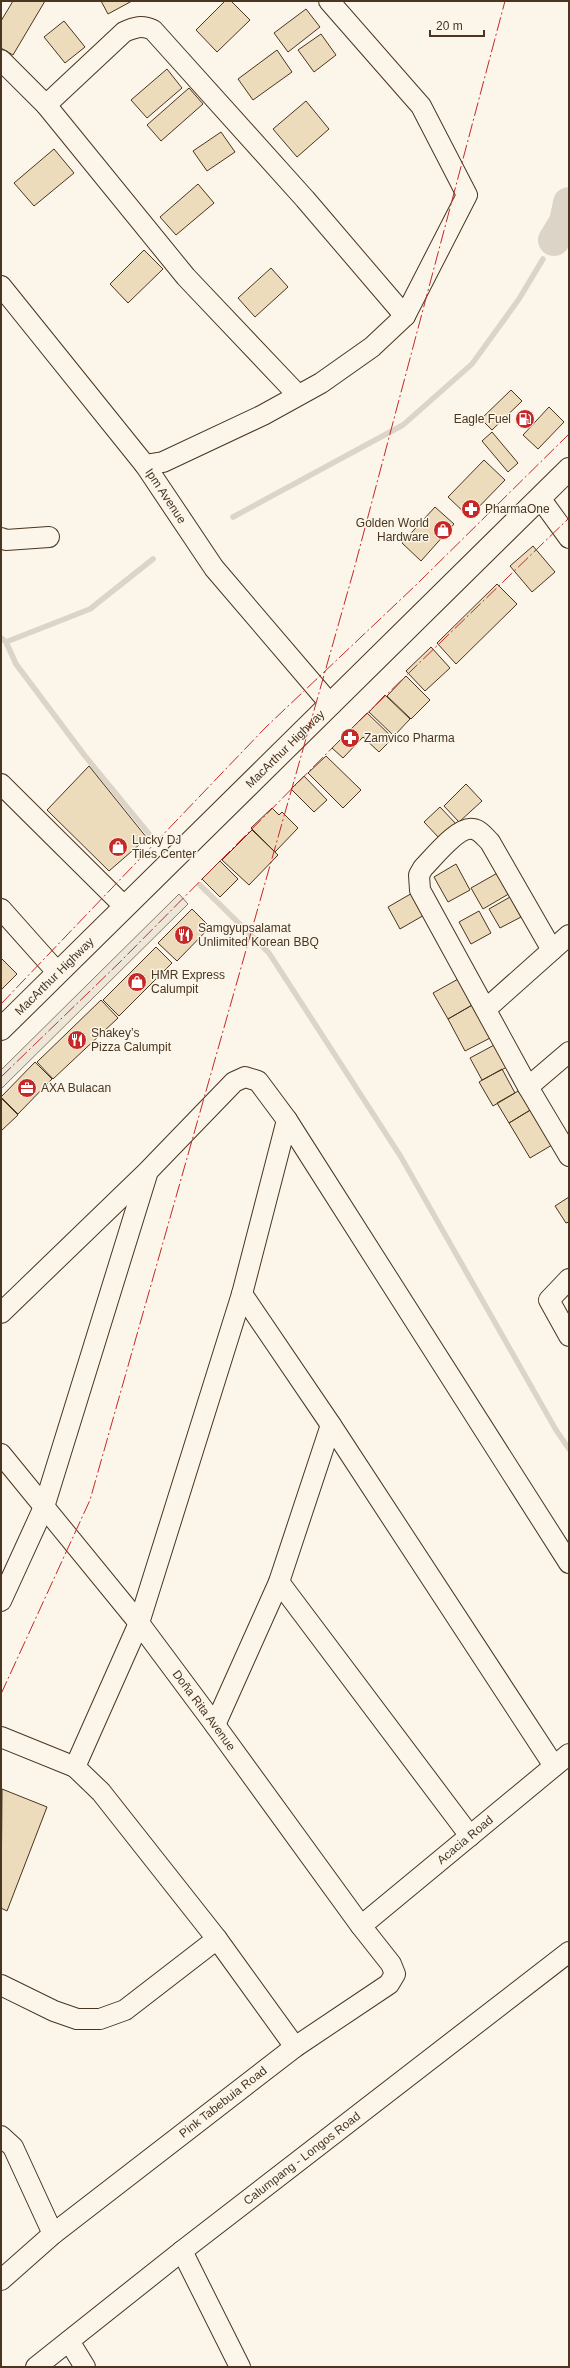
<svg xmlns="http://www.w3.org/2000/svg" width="570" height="2368" font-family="Helvetica,sans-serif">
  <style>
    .parking { fill: #ede7d9; stroke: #887966 }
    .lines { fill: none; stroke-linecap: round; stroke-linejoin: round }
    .stream { stroke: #dcd4c6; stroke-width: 5.5 }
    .river { stroke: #dcd4c6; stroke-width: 32 }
    .building { fill: #ecdcbc; stroke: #4a3520 }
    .minor-casing { stroke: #4a3520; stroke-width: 22 }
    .highway-casing { stroke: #4a3520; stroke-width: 24 }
    .minor { stroke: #fbf6e9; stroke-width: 20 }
    .highway { stroke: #fbf6e9; stroke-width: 22 }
    .power { stroke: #c62828; stroke-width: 1; stroke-dasharray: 14 3 2 3; stroke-linecap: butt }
    .labels { text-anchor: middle; stroke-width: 3; stroke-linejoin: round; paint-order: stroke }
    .poi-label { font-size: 12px; fill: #4a3520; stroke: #fbf6e9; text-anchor: start }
    .street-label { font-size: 12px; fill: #4a3520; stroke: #fbf6e9 }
  </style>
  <rect width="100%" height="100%" fill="#fbf6e9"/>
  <path class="parking" d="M179,894L188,904L1,1089V1070Z"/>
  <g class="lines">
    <path class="stream" d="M233,517L403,425L472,364L519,299L543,259
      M1,638L6,642L16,664L85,756L154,840
      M6,642L90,609L153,559
      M200,885L269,953L401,1157L556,1430L569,1449"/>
    <path class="river" d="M554,240L565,222L569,203"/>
  </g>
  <path class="building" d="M13,1H45L13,55L1,48V21Z
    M101,1H132L108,14Z
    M225,1H231L250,20L217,52L196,30Z
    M306,9L320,27L288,52L274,33Z
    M64,21L85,47L65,63L44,37Z
    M321,34L336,55L314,72L298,50Z
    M277,50L292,72L253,100L238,79Z
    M167,69L182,88L147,118L131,100Z
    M189,88L203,104L161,141L147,125Z
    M306,101L329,129L297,157L273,129Z
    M221,132L235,152L207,171L193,151Z
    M54,149L74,173L34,206L14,183Z
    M198,184L214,203L176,235L160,217Z
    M144,250L163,269L128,303L110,284Z
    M271,268L288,287L255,317L238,298Z
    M511,390L522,401L492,430L481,419Z
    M549,407L564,422L538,449L523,435Z
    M492,432L518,463L508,472L482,441Z
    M484,460L505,480L469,517L448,497Z
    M435,507L454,524L421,561L402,543Z
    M533,546L555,572L532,592L510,566Z
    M497,584L517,604L456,664L437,643Z
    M431,647L450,668L425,691L406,671Z
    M406,676L430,700L411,719L387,696Z
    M385,695L410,719L394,736L369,712Z
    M367,713L393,738L379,752L363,737L343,758L332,748Z
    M326,756L361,790L343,808L308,773Z
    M89,766L147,838L109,871L47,810Z
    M304,776L327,800L314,812L291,789Z
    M466,784L482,801L459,822L444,806Z
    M440,807L457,825L441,840L424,822Z
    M272,808L279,815L282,812L298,828L275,852L251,828Z
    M252,830L278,855L249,885L222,860Z
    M220,861L238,879L220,897L202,879Z
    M456,864L470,890L448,902L434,877Z
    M501,871L512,892L483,909L471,888Z
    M414,892L426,914L400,929L388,907Z
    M510,897L521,917L500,928L489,909Z
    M192,909L210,927L177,961L158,943Z
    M479,911L491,933L471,944L459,922Z
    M156,947L172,963L119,1016L103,1000Z
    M1,958L17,974L1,990Z
    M460,978L474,1004L448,1019L433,993Z
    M101,1000L118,1018L53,1079L37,1062Z
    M474,1004L492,1037L465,1051L448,1019Z
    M496,1044L509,1066L482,1080L470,1058Z
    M35,1062L52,1079L18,1114L1,1097Z
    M502,1069L515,1093L493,1106L479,1082Z
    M520,1090L532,1109L509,1123L497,1103Z
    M1,1098L18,1115L1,1131Z
    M532,1109L552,1145L530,1158L509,1123Z
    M569,1197V1222L566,1223L555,1206Z
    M2,1789L47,1807L7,1911L1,1908Z"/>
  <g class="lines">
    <g class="minor-casing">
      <g id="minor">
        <path d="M1,60L46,105L186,277L297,394"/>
        <path d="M46,105L124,32C135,27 142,25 153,30L305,199L405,316"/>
        <path id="s1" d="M1,286L145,465L214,568L331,705"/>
        <path d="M145,465L163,462L263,415L321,383L372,347L405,316L467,195L421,106L329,1"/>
        <path d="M540,498L569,538"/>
        <path d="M1,538L6,540L49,537"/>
        <path d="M1,784L125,907"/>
        <path d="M1,909L58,973"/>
        <path d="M552,950L490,842C485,837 480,830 473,829C458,826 433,858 423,868L419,875L420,890L528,1087L569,1156"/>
        <path d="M486,1009L569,935"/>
        <path d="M528,1087L569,1052"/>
        <path d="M287,1120L242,1294L139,1623L75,1767L101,1792L217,1939L295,2047"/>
        <path d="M569,1279L549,1300L569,1336"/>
        <path d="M242,1294L331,1425L554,1766"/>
        <path d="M1,1313L146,1173"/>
        <path id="s2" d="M1,1454L139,1623L215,1725L361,1926L391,1964L395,1974L389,1984L295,2047L53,2234L1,2280"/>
        <path d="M279,1582L470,1836"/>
        <path d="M1,1601L44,1507L148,1171L234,1082L245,1077L258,1081L287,1120L569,1563"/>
        <path d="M215,1725L279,1582L331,1425"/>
        <path d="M1,1737L75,1767"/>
        <path id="s3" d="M361,1926L569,1754"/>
        <path d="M1,1985L54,2011L77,2019H100L125,2010L217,1939"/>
        <path d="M1,2136L13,2147L53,2234"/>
        <path d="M182,2251L240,2367"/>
        <path d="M69,2341L85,2367"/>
        <path id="s4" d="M36,2367L182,2251L569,1952"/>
      </g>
    </g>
    <g class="highway-casing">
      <g id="highway">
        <path id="s5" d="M1,1029L569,469"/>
      </g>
    </g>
    <use href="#minor" class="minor"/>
    <use href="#highway" class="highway"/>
    <path class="power" d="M1,1004L266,727L416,585L569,434
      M1,1077L120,962L348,732L569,518
      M1,1694L90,1500L353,573L505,1"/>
  </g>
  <defs>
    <g id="fuel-disc" transform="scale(1)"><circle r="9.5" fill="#c62828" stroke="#fbf6e9"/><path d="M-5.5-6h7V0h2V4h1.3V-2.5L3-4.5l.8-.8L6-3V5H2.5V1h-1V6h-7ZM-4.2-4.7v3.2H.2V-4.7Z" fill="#fff"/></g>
    <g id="pharmacy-disc" transform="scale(1)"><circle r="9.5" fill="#c62828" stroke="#fbf6e9"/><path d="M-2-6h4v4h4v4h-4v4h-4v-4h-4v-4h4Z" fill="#fff"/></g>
    <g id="shop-disc" transform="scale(1)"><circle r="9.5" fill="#c62828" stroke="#fbf6e9"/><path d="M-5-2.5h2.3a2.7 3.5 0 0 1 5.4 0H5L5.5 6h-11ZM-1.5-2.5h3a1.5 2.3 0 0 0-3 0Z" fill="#fff"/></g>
    <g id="restaurant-disc" transform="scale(1)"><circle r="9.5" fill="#c62828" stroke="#fbf6e9"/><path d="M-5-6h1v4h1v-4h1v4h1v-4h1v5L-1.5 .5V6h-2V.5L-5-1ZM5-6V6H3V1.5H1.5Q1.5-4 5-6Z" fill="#fff"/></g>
    <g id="office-disc" transform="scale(1)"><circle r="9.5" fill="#c62828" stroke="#fbf6e9"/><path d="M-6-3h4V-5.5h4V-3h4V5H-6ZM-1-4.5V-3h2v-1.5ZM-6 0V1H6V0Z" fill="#fff"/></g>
  </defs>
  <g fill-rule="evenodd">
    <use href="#fuel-disc" x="525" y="419"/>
    <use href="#pharmacy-disc" x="471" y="509"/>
    <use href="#shop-disc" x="443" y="530"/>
    <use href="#pharmacy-disc" x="350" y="738"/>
    <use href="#shop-disc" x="118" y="847"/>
    <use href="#restaurant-disc" x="184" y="935"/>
    <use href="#shop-disc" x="137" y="982"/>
    <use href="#restaurant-disc" x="77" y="1040"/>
    <use href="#office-disc" x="27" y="1088"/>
  </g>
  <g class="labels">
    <g class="poi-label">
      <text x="511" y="423" text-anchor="end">Eagle Fuel</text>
      <text x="485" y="513">PharmaOne</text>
      <text x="429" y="527" text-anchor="end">Golden World<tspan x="429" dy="14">Hardware</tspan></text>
      <text x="364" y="742">Zamvico Pharma</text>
      <text x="132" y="844">Lucky DJ<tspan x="132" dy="14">Tiles Center</tspan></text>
      <text x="198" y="932">Samgyupsalamat<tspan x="198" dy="14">Unlimited Korean BBQ</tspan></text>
      <text x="151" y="979">HMR Express<tspan x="151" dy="14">Calumpit</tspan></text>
      <text x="91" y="1037">Shakey’s<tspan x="91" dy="14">Pizza Calumpit</tspan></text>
      <text x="41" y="1092">AXA Bulacan</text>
    </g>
    <g class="street-label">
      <text dy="4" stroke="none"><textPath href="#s1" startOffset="267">Ipm Avenue</textPath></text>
      <text dy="4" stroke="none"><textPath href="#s5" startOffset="399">MacArthur Highway</textPath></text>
      <text dy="4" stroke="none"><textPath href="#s5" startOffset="75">MacArthur Highway</textPath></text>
      <text dy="4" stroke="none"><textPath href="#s2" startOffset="327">Doña Rita Avenue</textPath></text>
      <text dy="4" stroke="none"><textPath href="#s3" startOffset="135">Acacia Road</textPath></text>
      <text transform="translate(223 2102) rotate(-38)" y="4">Pink Tabebuia Road</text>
      <text dy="4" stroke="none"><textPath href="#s4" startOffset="338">Calumpang - Longos Road</textPath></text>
    </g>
  </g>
  <rect width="570" height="2368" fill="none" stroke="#4a3520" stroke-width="4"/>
  <path d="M430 30v6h54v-6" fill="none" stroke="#4a3520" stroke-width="2"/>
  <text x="436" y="30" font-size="12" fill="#4a3520" stroke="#fbf6e9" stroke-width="3" paint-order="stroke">20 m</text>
</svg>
